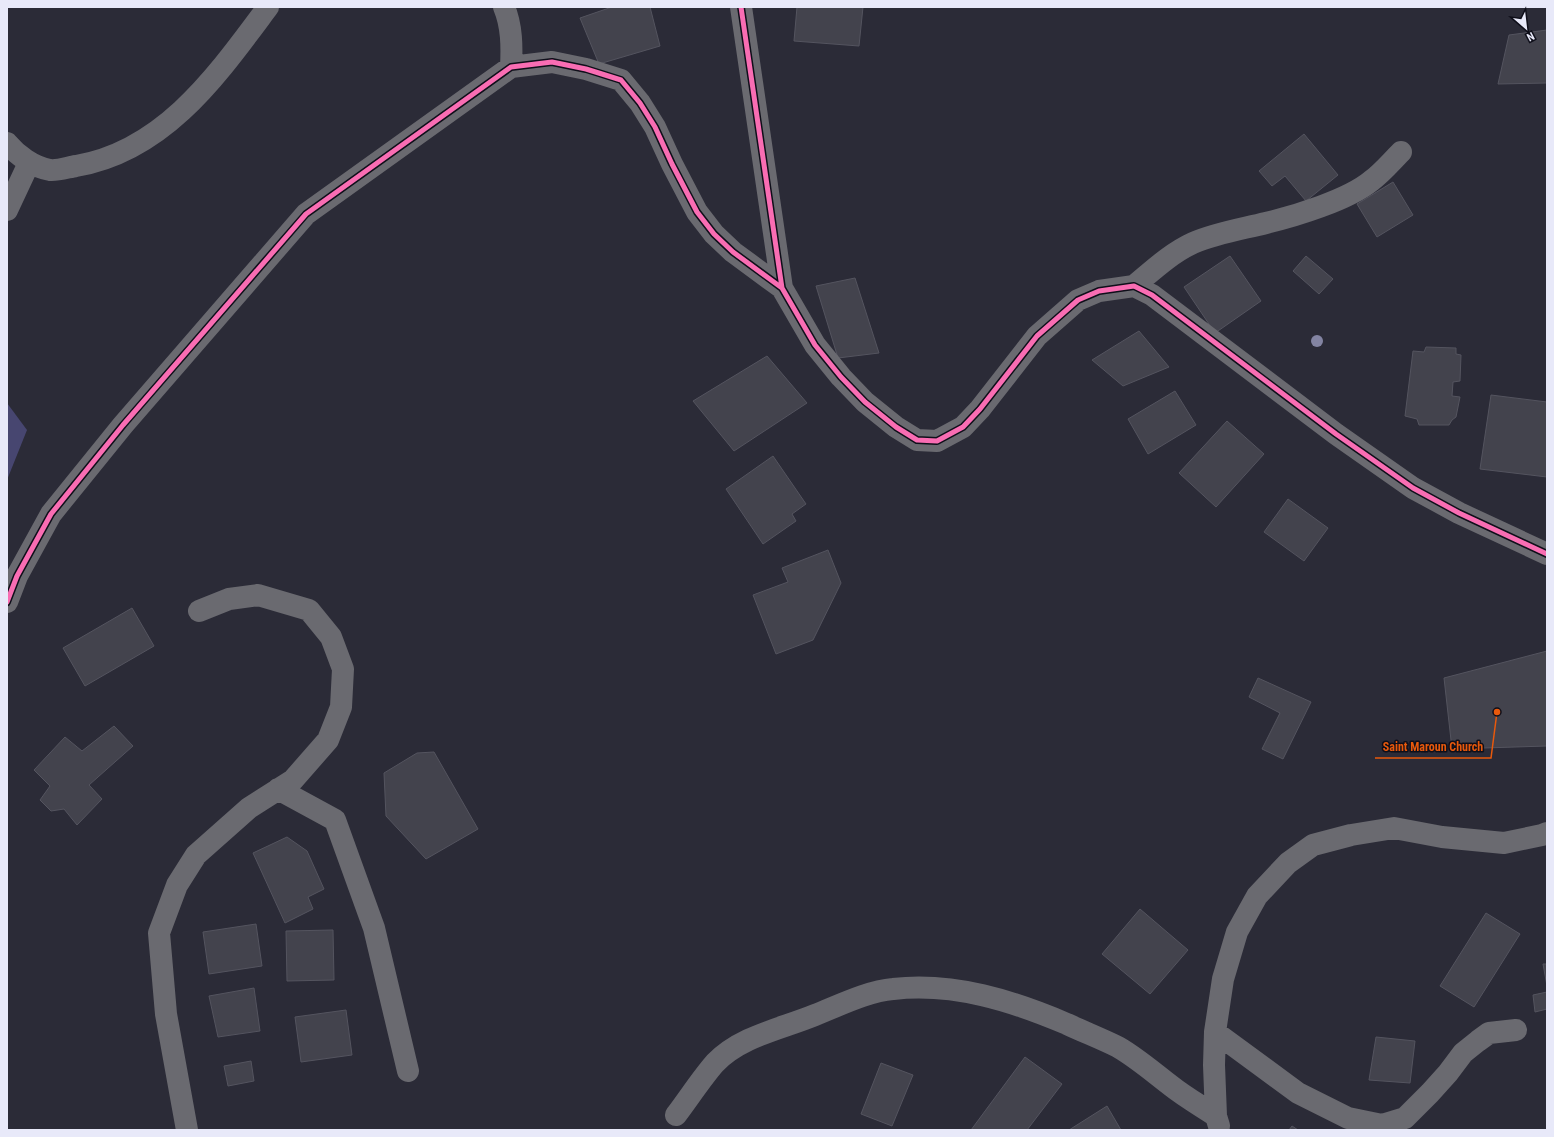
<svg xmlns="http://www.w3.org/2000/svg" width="1554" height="1137" font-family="'Roboto Condensed',sans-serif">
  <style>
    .green { fill: #474670 }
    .building { fill: #43434d; stroke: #54545f }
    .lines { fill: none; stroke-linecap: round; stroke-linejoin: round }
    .street { stroke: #6a6a70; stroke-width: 22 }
    .cycleway-casing { stroke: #0f0f1a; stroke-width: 8 }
    .cycleway { stroke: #f96db3; stroke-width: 5 }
    .tree { fill: #8384a2 }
    .leader { fill: none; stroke: #e8590c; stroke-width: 1.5 }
    .callout-dot { fill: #e8590c; stroke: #0f0f1a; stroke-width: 1.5 }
    .callout-label { font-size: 12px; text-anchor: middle; font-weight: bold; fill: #e8590c; stroke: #0f0f1a; stroke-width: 3; stroke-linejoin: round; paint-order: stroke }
  </style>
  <rect width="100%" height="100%" fill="#2b2b37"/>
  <path class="green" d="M7,403L27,430L7,480Z"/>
  <path class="building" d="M612,7H650L660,46L599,64L580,18Z
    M797,7H863L859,46L794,41Z
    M1547,30V83L1498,84L1509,35Z
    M1304,134L1338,175L1306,201L1285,176L1272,186L1259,171Z
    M1393,182L1413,215L1377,237L1357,204Z
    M1230,256L1261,301L1215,333L1184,287Z
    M1306,256L1333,279L1319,294L1293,271Z
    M855,278L879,353L838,358L816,286Z
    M1139,331L1169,367L1123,386L1092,360Z
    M1426,347L1456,348V354L1461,355L1460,381L1453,382L1452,396L1460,397L1456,417L1452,420L1449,425H1419L1417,419L1405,416L1413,351L1424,352Z
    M767,356L807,403L734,451L693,401Z
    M1175,391L1196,425L1148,454L1128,419Z
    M1491,395L1547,402V477L1480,469Z
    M1227,421L1264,454L1216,507L1179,473Z
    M773,456L806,504L792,514L796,521L763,544L726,489Z
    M1288,499L1328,528L1304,561L1264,532Z
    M828,550L841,583L813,640L776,654L753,595L788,582L782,568Z
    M132,608L154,646L85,686L63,648Z
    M1547,651V746L1452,749L1444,678Z
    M1258,678L1311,702L1283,759L1262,749L1280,713L1249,697Z
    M114,726L133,746L89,785L102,799L77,825L64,809L51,811L40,800L50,786L34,770L65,737L82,751Z
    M434,752L478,829L426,859L386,816L384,773L417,753Z
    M287,837L307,851L324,889L308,897L313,909L285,923L253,853Z
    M1140,909L1188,950L1150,994L1102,954Z
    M1486,913L1520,934L1474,1007L1440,986Z
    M256,924L262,966L209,974L203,932Z
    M333,930L334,980L287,981L286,931Z
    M1543,964H1547V986Z
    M254,988L260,1031L218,1037L209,996Z
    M1547,992V1009L1535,1012L1533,995Z
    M346,1010L352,1055L301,1062L295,1017Z
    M1376,1037L1415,1041L1410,1083L1369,1080Z
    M1025,1057L1062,1084L1027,1130H971Z
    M251,1061L254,1081L228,1086L224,1066Z
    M881,1063L913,1075L892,1126L861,1114Z
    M1107,1106L1121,1130H1069Z
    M1292,1126L1298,1130H1289Z"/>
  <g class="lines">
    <path class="street" d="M504,7C512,26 512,47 511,67
      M741,7L782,288L815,345L841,377L865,402L896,427L917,440L937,441L963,427L980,409L1037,336L1078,300L1099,291L1134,286L1152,295L1336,434L1413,488L1459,513L1547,554
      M7,143C17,155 33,167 50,170C57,171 69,167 76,166C165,151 218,74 268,7
      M7,210L29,163
      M1134,286C1152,271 1171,253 1193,243C1216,233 1242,229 1266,223C1295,216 1348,200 1371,181C1382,173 1391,162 1401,152
      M7,602L17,576L51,514L123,425L306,214L511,67L552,62L586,69L621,80L640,103L655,127L672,164L697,212L714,234L733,252L782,288
      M278,789L335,820L374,928L408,1071
      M1215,1032L1298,1093L1348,1118L1382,1125L1405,1118L1430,1093L1448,1073L1463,1053L1478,1041L1489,1033L1516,1030
      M676,1115C689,1098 701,1079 715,1063C741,1036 781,1029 815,1015C838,1006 868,991 893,989C954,982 1013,1001 1067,1024C1084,1032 1102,1039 1118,1047C1137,1058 1153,1072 1170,1085C1185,1097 1201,1106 1216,1116
      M1219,1126L1216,1116L1214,1065L1215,1032L1223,979L1237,932L1257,896L1288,863L1313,845L1351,835L1394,828L1442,837L1504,843L1542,835L1547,833
      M187,1130L166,1014L159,933L177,885L196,855L249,808L293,780L328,740L341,707L343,669L331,637L309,610L258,595L229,599L199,611"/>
    <g class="cycleway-casing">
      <path id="cycleway" d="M741,7L782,288L815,345L841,377L865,402L896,427L917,440L937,441L963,427L980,409L1037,336L1078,300L1099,291L1134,286L1152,295L1336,434L1413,488L1459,513L1547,554
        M7,602L17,576L51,514L123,425L306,214L511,67L552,62L586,69L621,80L640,103L655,127L672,164L697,212L714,234L733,252L782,288"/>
    </g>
    <use href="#cycleway" class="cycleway"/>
  </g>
  <circle class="tree" cx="1317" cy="341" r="6"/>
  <path class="leader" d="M1497 712L1491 758H1375"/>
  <circle class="callout-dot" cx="1497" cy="712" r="4"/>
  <g class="callout-label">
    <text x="1433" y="751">Saint Maroun Church</text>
  </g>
  <rect width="1554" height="1137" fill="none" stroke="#e8e9f9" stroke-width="16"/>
  <g transform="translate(1526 28) rotate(152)" stroke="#0f0f1a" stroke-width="3" paint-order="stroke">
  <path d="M0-3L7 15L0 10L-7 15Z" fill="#e8e9f9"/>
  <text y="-6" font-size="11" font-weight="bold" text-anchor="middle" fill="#e8e9f9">N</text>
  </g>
</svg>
